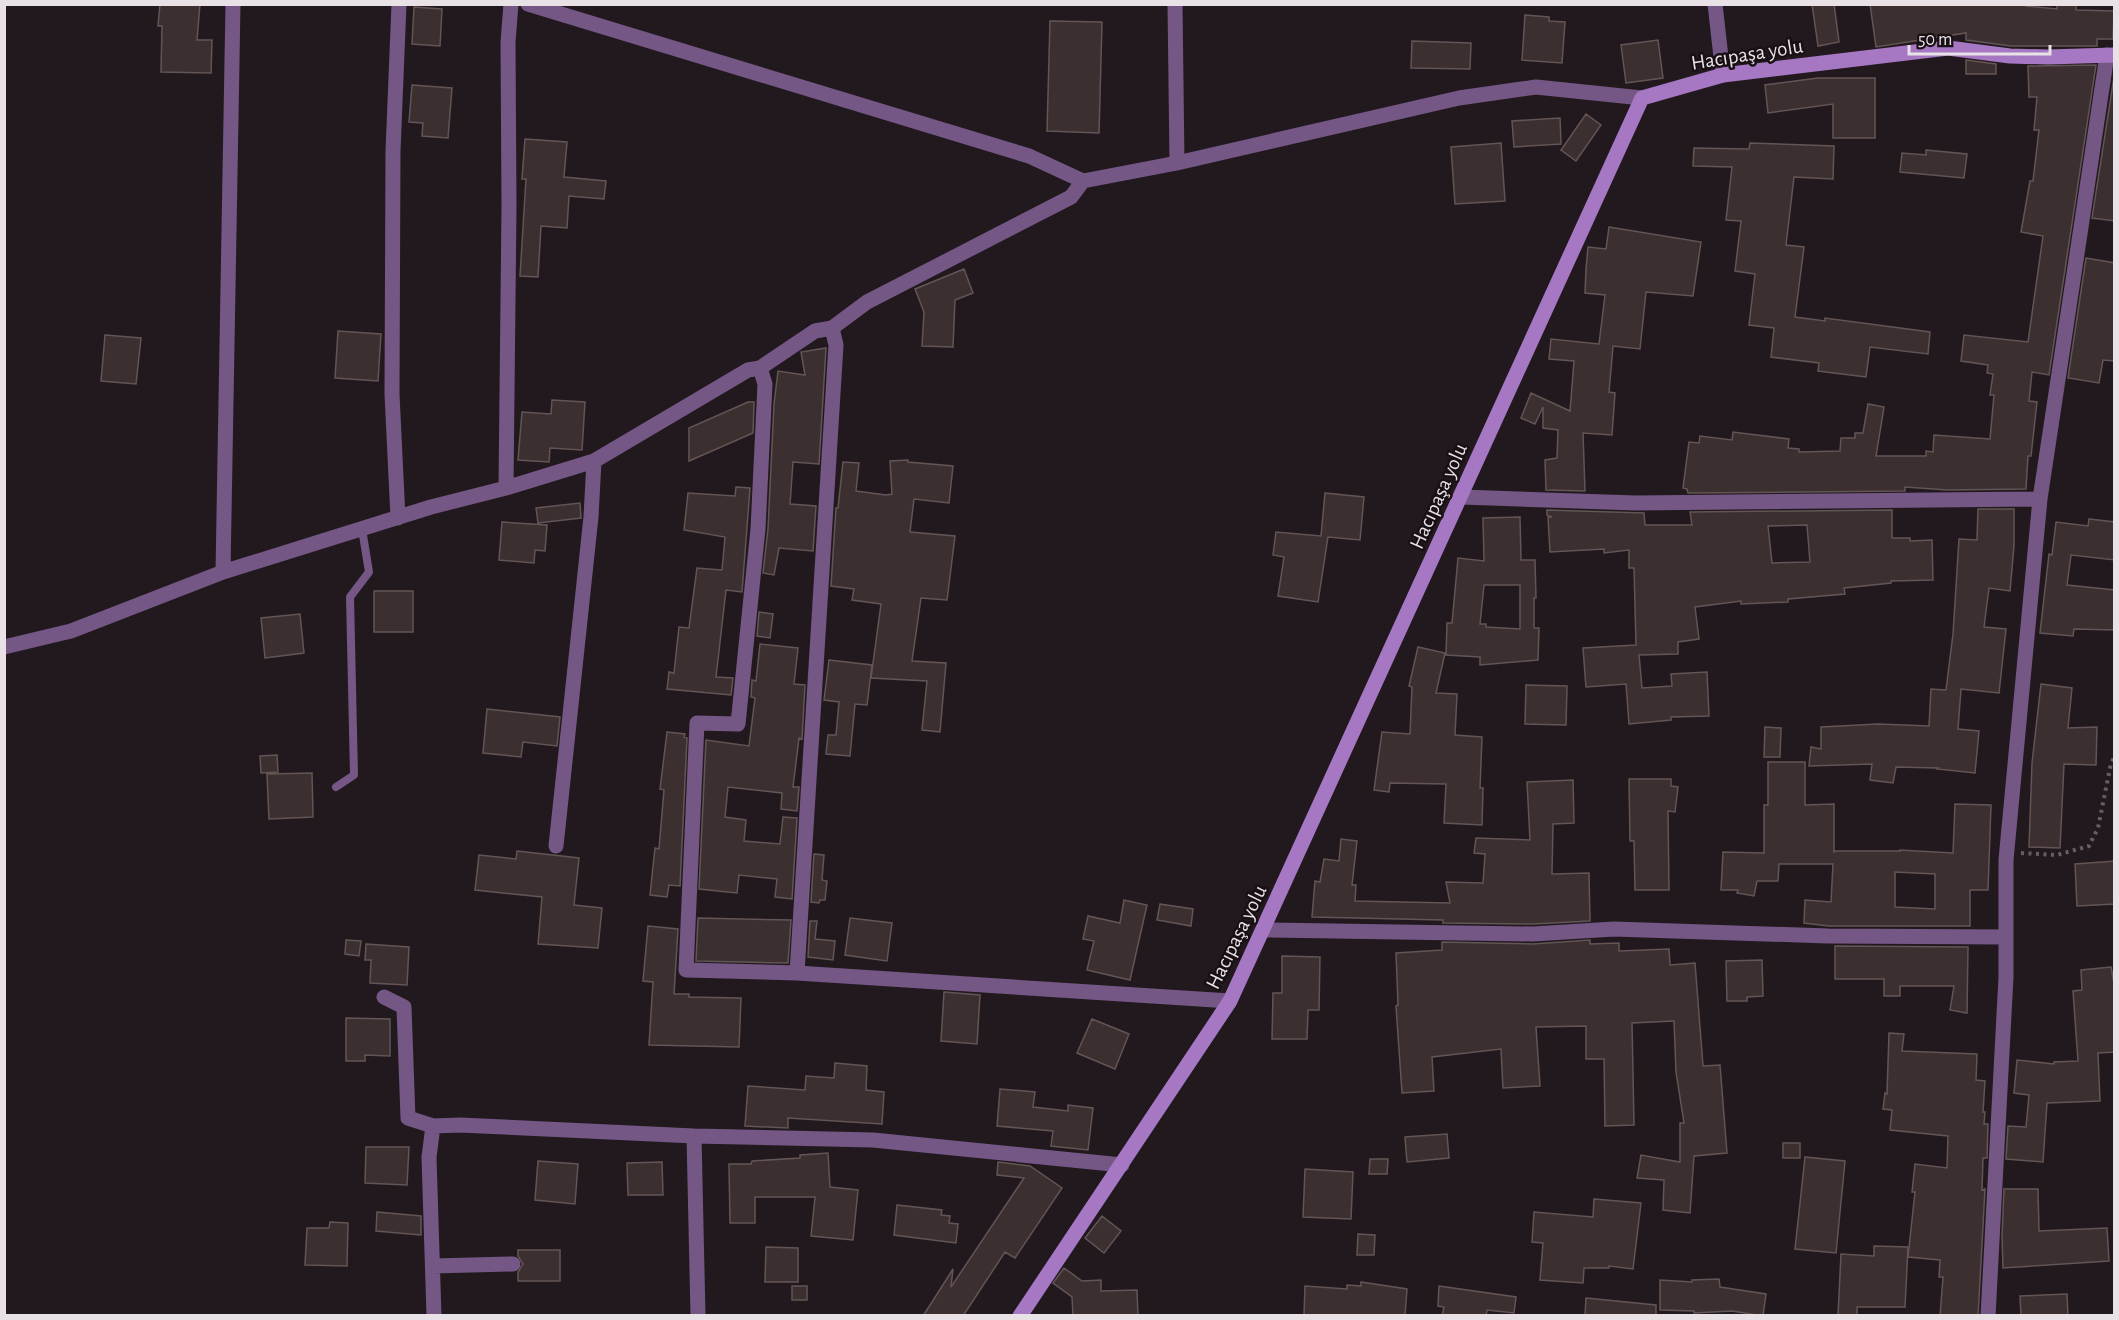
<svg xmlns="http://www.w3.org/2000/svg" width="2119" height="1320" font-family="'Alegreya Sans',sans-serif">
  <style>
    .building { fill: #3c2f30; stroke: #635556; stroke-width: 1.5; fill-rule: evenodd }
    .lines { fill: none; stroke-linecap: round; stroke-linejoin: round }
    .path { stroke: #665e63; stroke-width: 4; stroke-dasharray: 3 4.5; stroke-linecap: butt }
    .lane { stroke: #745785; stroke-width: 8 }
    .street { stroke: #745785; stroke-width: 15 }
    .secondary { stroke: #a677c3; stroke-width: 15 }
    .labels { text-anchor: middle; stroke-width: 5; stroke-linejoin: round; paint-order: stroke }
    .street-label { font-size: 21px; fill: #e8e1e6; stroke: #191016 }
  </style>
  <rect width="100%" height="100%" fill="#22191f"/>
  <path class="building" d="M160,4H200L197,40H212L211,73L161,72L162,26H158Z
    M1812,4H1834L1839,42L1818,46Z
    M1870,4H2026V6L2057,9V4H2076V10L2114,11L2113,39H2097V46H2011L1966,40V33L1876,47Z
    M414,7L442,9L440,46L412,44Z
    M1525,15L1549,17V21L1565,22L1562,63L1522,60Z
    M1050,21L1102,22L1099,133L1047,131Z
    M1658,40L1663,78L1626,83L1621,45Z
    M1412,41L1471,43L1470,69L1411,68Z
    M1966,60L1996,64V74H1966Z
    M2096,65L2049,375L2032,372L2029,401L2037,402L2031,456H2028L2026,489L1947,490L1905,487V491L1688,493L1687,489L1683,488L1689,442L1699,443L1700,436L1732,440L1733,432L1789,439L1788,448L1799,449V452L1840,451L1841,438H1855V433H1863L1868,404L1884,407L1876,456H1926V451L1933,452L1934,435L1990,439L1994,395H1990L1993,374L1987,373L1988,365L1961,361L1964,335L2028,342L2043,236L2021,232L2030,181H2033L2039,130H2034L2037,97H2029L2028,66Z
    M2114,77H2115V221L2092,218Z
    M1818,78H1875V138H1833V104L1768,113L1765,85Z
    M412,85L452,88L448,138L422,136L423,123L409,122Z
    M1586,114L1601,125L1576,161L1561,150Z
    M1560,118L1561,144L1514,147L1512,121Z
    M525,139L567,142L564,177L606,181L604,199L569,196L567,228L541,226L538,277L520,276L526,179H522Z
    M1501,143L1505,201L1455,204L1451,147Z
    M1750,143L1834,146L1833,179L1794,177L1786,245L1804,247L1795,317L1825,321V318L1930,332L1928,354L1870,347L1866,377L1818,371L1819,363L1771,357L1774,328L1749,325L1755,274L1735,271L1741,221L1726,220L1732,167L1693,166L1694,148L1749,149Z
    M1926,150L1967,154L1964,178L1900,172L1902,153L1926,155Z
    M1609,227L1701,242L1693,296L1646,292L1640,349L1613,346L1609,392L1615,393L1612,435L1583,433L1585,491L1546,490L1545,460L1557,458L1558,430L1543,428V407L1535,424L1521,418L1531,393L1570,411L1574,361L1549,359L1551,339L1599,344L1605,295L1585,293L1586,269L1588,247L1606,249Z
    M2086,258L2115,263V361L2103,360L2099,383L2068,378Z
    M964,269L973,293L955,300L953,347L922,346L924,312L915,289Z
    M338,331L381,334L378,381L335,378Z
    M105,335L141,338L136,384L101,381Z
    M826,348L819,464L793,462L790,504L816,506L813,551L779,548L774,575L763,573L768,529L774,404L778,371L805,375L801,352Z
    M552,400L585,402L582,450L550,448L549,462L518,460L522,412L551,414Z
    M748,402H754L753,433L689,461V428Z
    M908,460V462L953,466L949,503L914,499L910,532L955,536L947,600L921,598L912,661L946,663L940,732L922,730L927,681L871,678L881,604L852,600L854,589L831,586L836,508H838L843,462L859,463L856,491L886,495L892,494L890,461Z
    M736,487L750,488L742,592L726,590L716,677L733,678L731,695L667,689L669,672L674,673L679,627L689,628L697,568L722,570L725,537L684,530L688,493L735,496Z
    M1325,493L1364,497L1360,540L1328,537L1318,602L1278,596L1284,557L1273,555L1276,532L1321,536Z
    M580,503L581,518L538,523L536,508Z
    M1978,509H2014V546L2010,591L1989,588L1984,627L2006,629L1999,693L1961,689L1958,729L1979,731L1975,773L1937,769L1938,768L1896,767L1893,783L1870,780L1872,764L1809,766L1811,747L1821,749V727L1878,724L1929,726L1931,689L1946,690L1953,634L1959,539L1977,540Z
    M1547,510L1644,513L1645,525H1692L1690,512L1892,510V538H1910V541L1932,540L1933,580L1891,581V583L1844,588L1845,594L1788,599V602L1741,604V601L1695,607L1699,639L1678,642V654L1639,655L1642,688L1672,686L1671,674L1707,672L1709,716L1671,717V720L1629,724L1626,684L1586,687L1583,648L1636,645L1634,568H1629V550L1604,553V549L1550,552L1548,517H1552L1547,515ZM1807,525L1810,562L1772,563L1768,526Z
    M1520,517L1521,560H1535L1536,598H1534V628H1539L1538,660L1480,665V657L1446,655L1447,623H1452L1458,558L1484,561L1483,518ZM1484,585H1520V629L1486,627V624H1480Z
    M2089,519L2115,522V560L2071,555L2067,585L2115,590V630L2074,629L2073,636L2040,633L2049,554L2052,555L2056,522L2088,526Z
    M502,522L547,525L545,551L535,550L534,563L499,560Z
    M374,591H413V632H374Z
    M759,612L773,614L770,638L757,636Z
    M300,614L304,653L265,658L261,618Z
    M760,644L798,648L794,684L805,685L802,739L799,738L793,787H799L797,811L781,809L782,793L728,787L725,817L746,820L744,841L780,844L783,817L797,818L792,899L775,897L777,879L739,875L737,893L699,889L706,740L749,746L755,698L751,697L752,680L756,681Z
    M1418,647L1445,653L1436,693L1457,694L1455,735L1482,737L1480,788H1483L1482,825L1444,823L1446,784L1390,783L1389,792L1374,790L1382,732L1410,734L1412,687L1409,686Z
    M829,660L872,665L867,705L855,704L850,756L826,754L828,735H836L839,702L824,700Z
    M2041,684L2072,688L2068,728L2097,727L2096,765L2064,764L2060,848L2029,847L2032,763Z
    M1526,685L1567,686L1566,725L1525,724Z
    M487,709L560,717L557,746L523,742L521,757L483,753Z
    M1765,727L1781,728L1780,757H1764Z
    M667,732L685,734L684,737L687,738L680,886L669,885L667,897L650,895L655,848L659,849L664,790L660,789Z
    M277,755L278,772L261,773L260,756Z
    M1768,762H1805V805L1834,804V853V851H1900V850L1953,853L1955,804L1991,805L1988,890H1970V926H1829L1804,923L1805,900L1831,902L1833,864H1779L1778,881H1757L1754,896L1737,893L1738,890H1721L1723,852L1764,853V805H1768ZM1895,872L1935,874V909L1895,907Z
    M312,773L313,817L269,819L267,774Z
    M1629,779H1671V786L1678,787L1675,812L1668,811L1669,890H1635L1634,841H1630Z
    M1573,780L1574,823L1553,824L1552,874L1589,873L1590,921L1533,924L1443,923V920L1312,917L1315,881L1320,882L1324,859L1339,861L1341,839L1357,841L1352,885H1356L1355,901L1450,903L1446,882L1483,883L1485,854L1474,853L1476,838L1530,840L1527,782Z
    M517,851L579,858L574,905L602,908L598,948L538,944L542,897L475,890L479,855L516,859Z
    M814,854L824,855L822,880L827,881L825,900H820L819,903L811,902Z
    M2115,861V904L2077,906L2075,864Z
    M1124,900L1147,905L1130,980L1087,970L1094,941L1083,939L1088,916L1120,923Z
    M1160,904L1193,909L1191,926L1157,920Z
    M698,918L791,920L788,963L696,961Z
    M850,918L892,923L887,961L845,955Z
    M810,921H817L815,939L835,941L833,960L808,957Z
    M648,926L678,929L674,994H689V997L741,998L739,1047L649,1045L653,982L643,981Z
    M346,940L361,941L359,956L345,954Z
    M1590,940V944L1619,943V951L1669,949L1670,965L1695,963L1703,1066L1720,1065L1727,1153L1694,1156L1690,1213L1663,1210L1664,1180L1637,1178L1641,1155L1680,1162V1123H1684L1676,1072L1674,1021L1632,1023L1634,1125L1605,1126L1604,1059H1586V1026L1536,1027L1540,1086L1503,1088L1501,1049L1432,1057L1434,1091L1402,1093L1396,1006L1398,1005L1396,953L1442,950V942L1533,944Z
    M366,944L409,947L407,985L370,983L371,960H365Z
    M1835,946L1968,947L1967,1013L1950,1010L1954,986H1900V996H1884V979H1835Z
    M1282,956L1320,957L1319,1010H1308L1307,1039H1272L1273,993H1282Z
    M1762,960L1763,996L1747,997V1001H1727L1726,961Z
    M2111,967L2115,988V1052L2098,1053L2100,1101L2047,1103L2043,1162L2006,1159L2008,1126L2026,1127L2029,1095L2014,1093L2017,1060L2054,1064V1062L2078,1061L2073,991L2082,990L2081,970Z
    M944,992L980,995L977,1044L941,1041Z
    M346,1018L390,1019V1056L365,1055V1061H346Z
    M1092,1019L1129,1034L1115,1069L1077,1053Z
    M1889,1033L1904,1034L1902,1051L1977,1054L1976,1080L1985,1081L1983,1112H1985L1984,1124H1988L1987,1158H1983L1982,1190L1985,1189L1978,1316H1940L1943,1277H1939L1940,1260L1908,1257L1915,1192H1912L1915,1164L1947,1168L1948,1136L1890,1130L1892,1110L1883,1109L1885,1093L1887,1094Z
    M835,1063L867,1066L866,1090L884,1092L882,1124L788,1118V1128L745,1126L748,1086L805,1090L806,1076L834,1078Z
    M1000,1089L1035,1092L1033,1107L1068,1111V1105L1093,1108L1088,1150L1051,1146L1053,1131L997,1126Z
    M1447,1134L1449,1158L1407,1162L1405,1137Z
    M1783,1143H1800V1158H1783Z
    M366,1147H409L407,1185L365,1183Z
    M828,1153L830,1187L858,1190L853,1240L811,1236L815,1197H755V1223H730L729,1164H751L752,1161L800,1158V1155Z
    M1805,1157L1845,1161L1836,1253L1795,1249Z
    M1370,1159H1388L1387,1174H1369Z
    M538,1161L578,1164L575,1204L535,1200Z
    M662,1162L663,1195H628L627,1163Z
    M998,1162L1030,1166L1062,1188L1015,1258L1005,1252L963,1316H923L953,1269L951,1287L1024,1178L997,1175Z
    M1305,1169L1353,1172L1351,1219L1303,1217Z
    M2004,1189H2038L2039,1231L2107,1228L2109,1261L2003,1268L2002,1237Z
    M1594,1199L1641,1203L1633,1269L1609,1266V1268H1584L1583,1283L1540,1280L1543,1243L1532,1242L1534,1212L1593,1217Z
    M897,1205L942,1210L941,1215L950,1216L949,1223L958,1224L956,1243L894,1235Z
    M377,1212L421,1216V1235L376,1231Z
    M1102,1216L1121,1231L1104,1253L1085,1238Z
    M330,1222L348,1223L347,1266L305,1265L307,1228H329Z
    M1358,1234L1375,1235L1374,1255H1357Z
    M1874,1246L1908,1247L1905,1307H1857V1316H1838L1841,1254L1874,1256Z
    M766,1247L798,1248V1282H765Z
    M518,1250H560V1281H518V1272L523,1264L518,1256Z
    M1064,1268L1082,1281L1101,1280V1291L1137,1290L1138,1316H1073L1072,1297L1053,1283Z
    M1719,1279L1720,1287L1766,1294L1763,1316L1732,1311L1694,1313V1311L1660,1310V1280L1692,1282V1280Z
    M1361,1282L1407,1289L1405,1316H1304L1305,1286L1347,1289V1285L1361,1286Z
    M792,1286H807V1300H792Z
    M1439,1286L1516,1297L1514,1313L1487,1310L1486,1316H1442L1444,1307L1438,1306Z
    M2067,1294L2068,1316H2021L2020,1296Z
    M1586,1298L1656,1305V1316H1585Z"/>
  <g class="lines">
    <path class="path" d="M2021,853L2057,855L2089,846L2098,828L2111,763L2114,758"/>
    <path class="lane" d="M336,787L354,775L350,597L369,572L362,529"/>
    <path class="street" d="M528,4L1029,156L1083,181L1177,163L1459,98L1536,87L1642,98
      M1175,4L1177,163
      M1715,4L1723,75
      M760,368L765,384L758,529L738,724L697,723L686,970L797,973L1230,1001
      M506,488L509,206L508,42L511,4
      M1461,497L1636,503L2040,499
      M398,518L392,394L393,151L399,4
      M223,572L233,4
      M4,647L71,631L223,572L431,507L506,488L594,461L748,370L760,368L815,331L832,328L867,302L1071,197L1083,181
      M556,846L591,517L594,461
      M1264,930L1533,934L1614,929L1828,936L2006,937
      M797,973L836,345L832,328
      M384,997L404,1007L408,1118L433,1126
      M694,1136L698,1316
      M433,1266L513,1264
      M434,1316L429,1157L433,1126L460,1125L694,1136L873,1140L1122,1165
      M1988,1316L2006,977V860L2040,499L2107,55"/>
    <path class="secondary" d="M1020,1316L1230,1001L1642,98L1723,75L1948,48L2010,56L2048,57L2114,55"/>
  </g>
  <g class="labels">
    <g class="street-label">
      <text transform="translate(1747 54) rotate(-9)" y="7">Hacıpaşa yolu</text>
      <text transform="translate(1438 496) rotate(-66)" y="7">Hacıpaşa yolu</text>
      <text transform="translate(1236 937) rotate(-64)" y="7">Hacıpaşa yolu</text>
    </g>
  </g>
  <rect width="2119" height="1320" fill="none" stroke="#e8e1e6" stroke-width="12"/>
  <path d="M1909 45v9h141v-9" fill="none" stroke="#e8e1e6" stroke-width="3"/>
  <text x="1918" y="45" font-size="18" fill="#e8e1e6" stroke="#191016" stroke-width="4.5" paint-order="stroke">50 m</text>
</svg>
